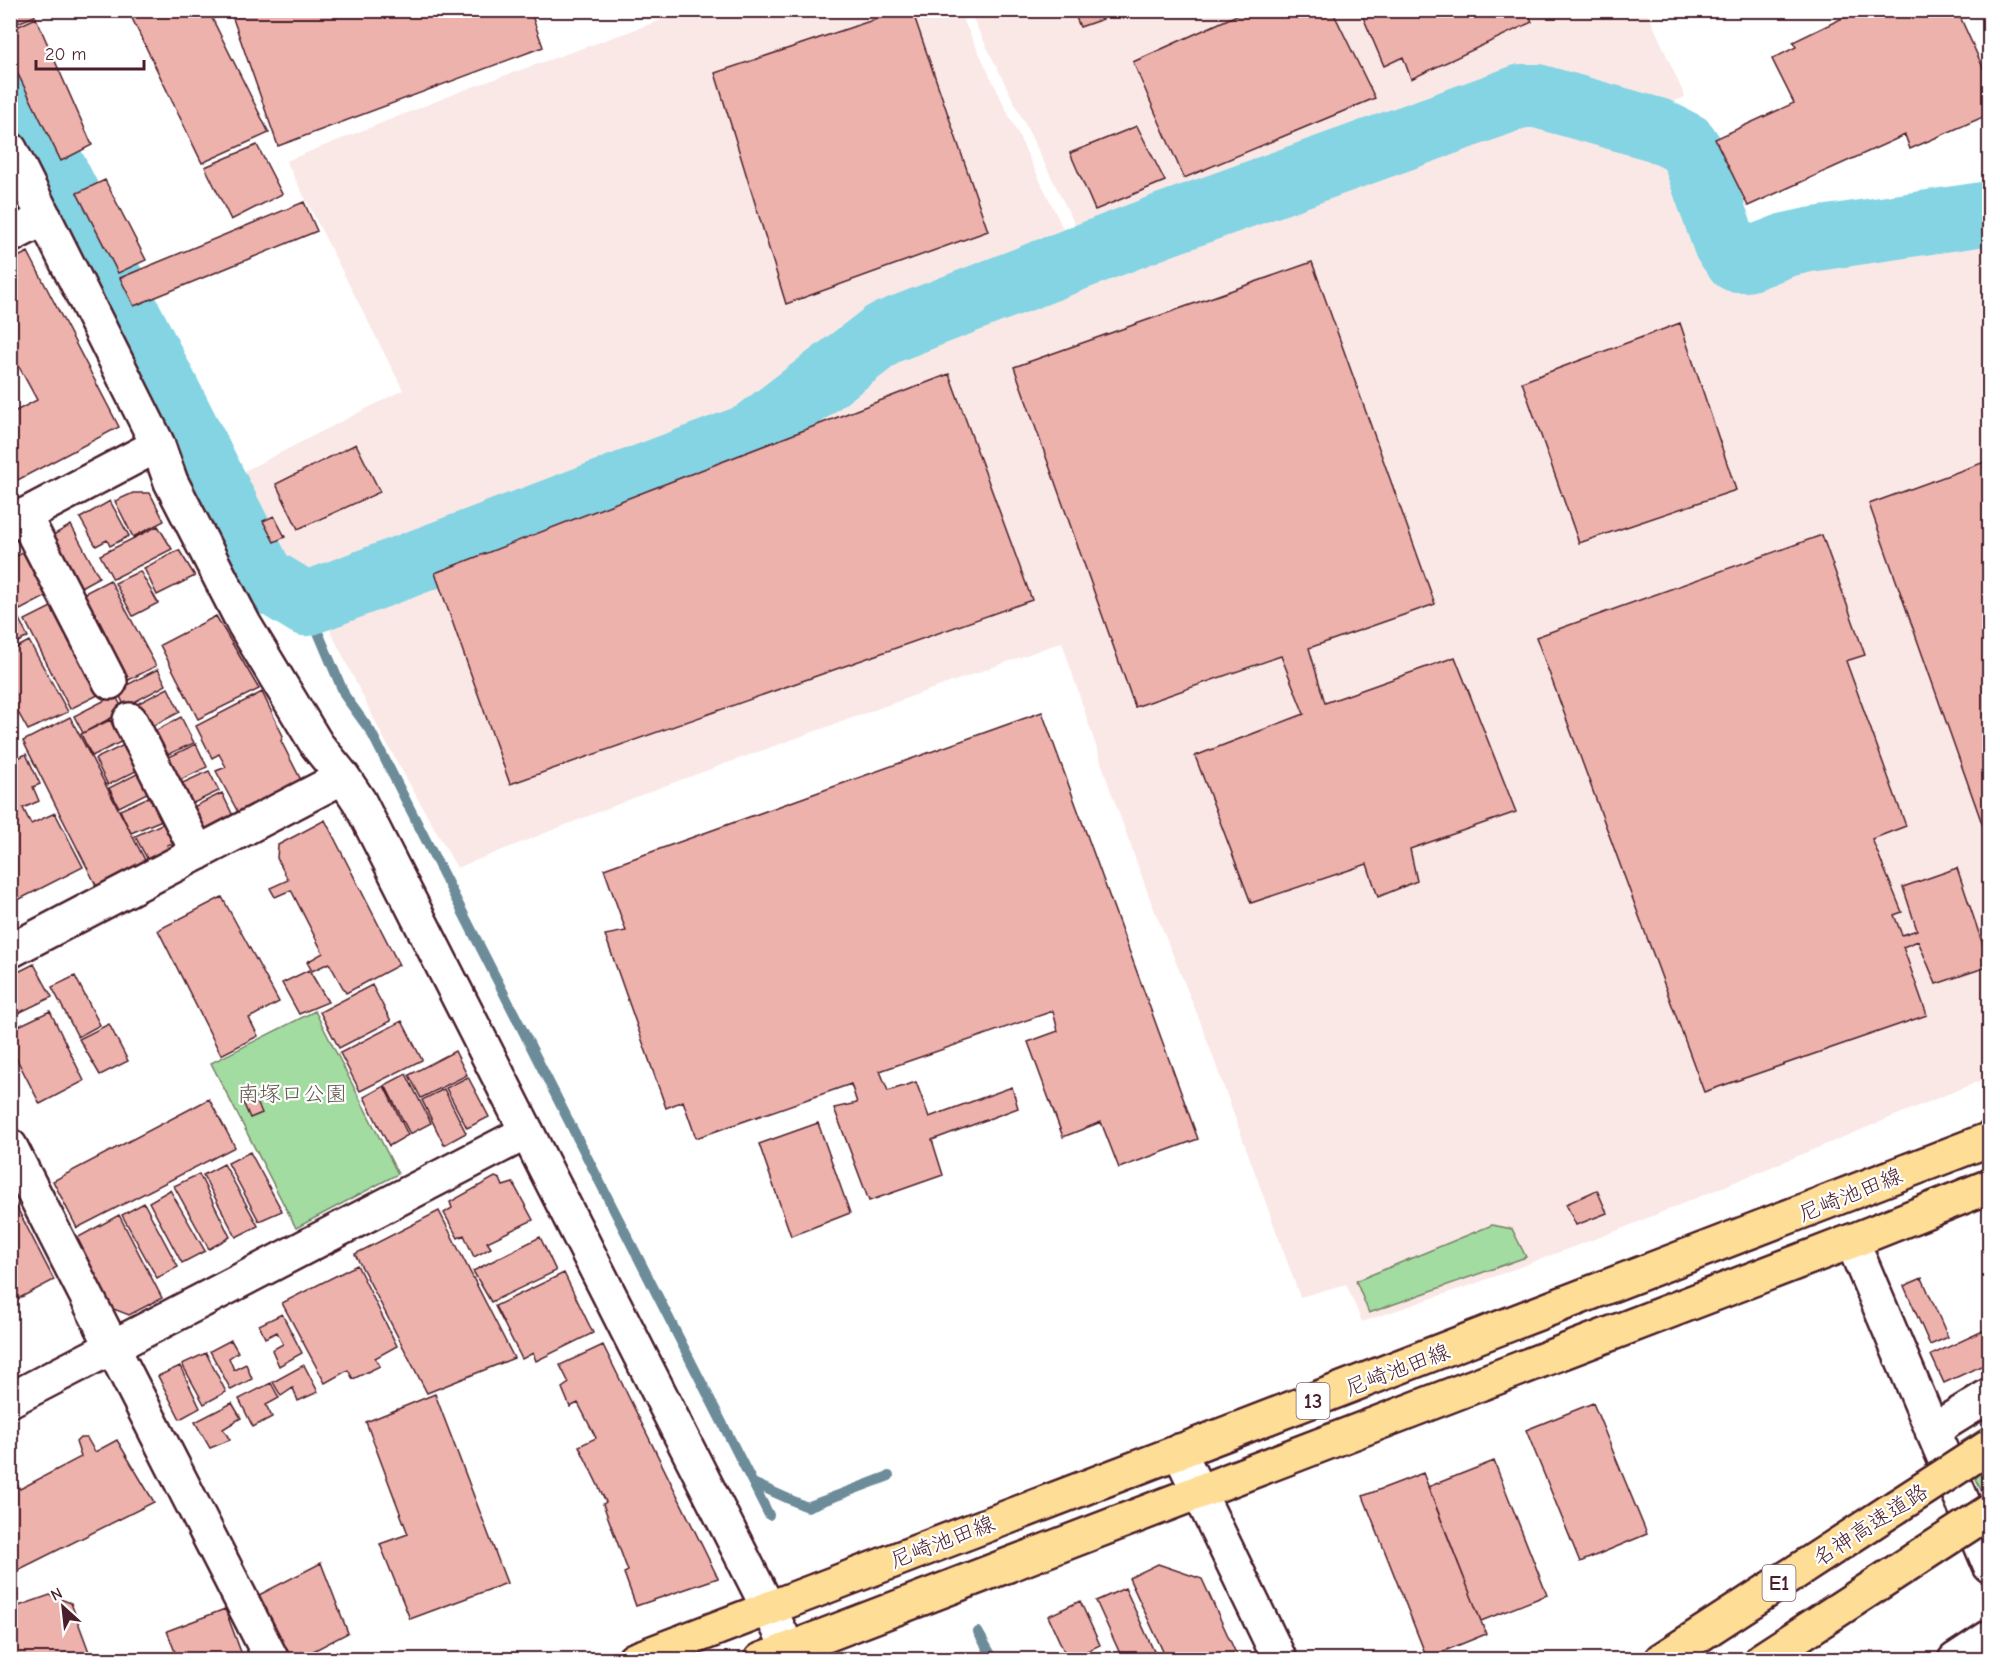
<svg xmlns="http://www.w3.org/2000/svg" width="2000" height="1670" font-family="'Comic Neue','Klee One',sans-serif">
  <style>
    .built { fill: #fae8e6 }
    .green { fill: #a2dca1; stroke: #767e66; stroke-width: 1.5 }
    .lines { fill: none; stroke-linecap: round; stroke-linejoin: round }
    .stream { stroke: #6d8c99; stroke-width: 10 }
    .river { stroke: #85d4e3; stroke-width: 64 }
    .building { fill: #edb2ac; stroke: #4a1f2b; stroke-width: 1.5 }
    .minor-casing { stroke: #4a1f2b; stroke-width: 38 }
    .major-casing { stroke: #4a1f2b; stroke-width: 38 }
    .highway-casing { stroke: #4a1f2b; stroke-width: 38 }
    .minor { stroke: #fff; stroke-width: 33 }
    .major { stroke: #fedd96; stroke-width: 33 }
    .highway { stroke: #fedd96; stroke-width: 33 }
    .highway-bridge-casing { stroke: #4a1f2b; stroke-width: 38; stroke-linecap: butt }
    .highway-bridge { stroke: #fedd96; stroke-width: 33 }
    .labels { text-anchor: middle; stroke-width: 4.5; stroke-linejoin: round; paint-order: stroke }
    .shield { fill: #fff; stroke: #80626b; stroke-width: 1.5 }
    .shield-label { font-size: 21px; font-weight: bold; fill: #4a1f2b }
    .park-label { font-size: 22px; fill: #64584e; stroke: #fff }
    .street-label { font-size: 22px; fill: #4a1f2b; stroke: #fff }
  </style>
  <rect width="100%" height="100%" fill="#fff"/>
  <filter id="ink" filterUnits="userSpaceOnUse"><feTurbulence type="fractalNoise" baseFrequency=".0167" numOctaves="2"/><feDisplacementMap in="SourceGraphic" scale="12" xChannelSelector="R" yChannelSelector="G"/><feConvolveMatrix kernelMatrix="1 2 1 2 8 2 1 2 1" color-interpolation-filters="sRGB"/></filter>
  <g filter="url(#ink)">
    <path class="built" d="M687,11H959L1079,262L1277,193L1529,101L1650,132L1686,152L1725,254L1736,268L1788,250L1989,225V1077L1621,1229L1477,1283L1362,1322L1346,1284L1300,1297L1200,1021L1150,899L1108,783L1062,642L664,786L457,868L383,737L306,582L285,580L266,572L223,482L403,390L286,161L467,89Z
      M969,11H1647L1685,97L1639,117L1550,88L1496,96L1085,245Z"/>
    <path class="green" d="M315,1011L398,1174L296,1228L211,1063Z
      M1492,1225L1512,1229L1526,1257L1369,1313L1356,1281Z
      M1989,1424V1510L1961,1442Z"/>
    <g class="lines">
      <path class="stream" d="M306,604L345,696L371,732L769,1515
        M753,1483L807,1507L889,1476
        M978,1632L994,1660"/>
      <path class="river" d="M10,81L263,578L306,604L752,435L885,333L1161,226L1522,96H1537L1658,130L1686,144L1694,156L1725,244L1737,260H1747L1786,245L1809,240L1990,213"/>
    </g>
    <path class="building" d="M10,10H33L35,16L10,26Z
      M128,10H208L269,133L202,163Z
      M230,10H530L543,47L278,146Z
      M903,10H912L988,231L786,304L715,73Z
      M1073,10H1099L1103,19L1080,27Z
      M1248,10H1332L1375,98L1184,178L1133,62Z
      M1360,10H1527L1532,22L1411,79L1403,57L1384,66Z
      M1859,10H1957L1990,83V114L1910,149L1905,135L1748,206L1715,139L1794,103L1772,59L1796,47L1793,42Z
      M36,18L92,145L61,161L10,58V30Z
      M1137,126L1165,181L1095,210L1070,153Z
      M257,145L282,194L231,220L205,167Z
      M105,180L146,260L118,273L77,193Z
      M10,195L21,216L10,222Z
      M304,202L317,231L134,306L120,278Z
      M28,252L119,427L10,484V414L37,400L10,350V261Z
      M1312,262L1435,604L1309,648L1325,703L1455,657L1516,812L1410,849L1417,881L1378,897L1367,864L1251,903L1195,756L1304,714L1281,656L1135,707L1014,367Z
      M1680,323L1736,490L1579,543L1522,382Z
      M949,374L1032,600L510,784L435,573Z
      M356,444L380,492L298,529L276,484Z
      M1990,460V846L1869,504Z
      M133,493H150L164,521L133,537L115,501Z
      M110,501L129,536L110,546L107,540L96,546L80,518Z
      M274,516L285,537L274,542L263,521Z
      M71,525L99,577L79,588L55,547L59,545L53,535Z
      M158,526L172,549L113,579L100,555Z
      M1822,535L1865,655L1846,661L1906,826L1872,839L1902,912L1894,915L1902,935L1917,930L1903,887L1957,868L1990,966L1936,984L1918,941L1903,947L1927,1015L1704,1092L1536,637Z
      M28,550L51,594L20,610L10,591V555L13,558Z
      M179,550L195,576L157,595L144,568Z
      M140,571L158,603L133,616L115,583Z
      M110,580L156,666L123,683L79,596Z
      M10,601L28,637L10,646Z
      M57,604L102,693L70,709L25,620Z
      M216,616L259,689L198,719L160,645Z
      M29,641L68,712L28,730L10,698V651Z
      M158,669L166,685L125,707L117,690Z
      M168,688L180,712L147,729L135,705Z
      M262,692L283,736L281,741L303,784L240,816L216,771L226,767L219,754L212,758L196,726Z
      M115,695L124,711L83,733L74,716Z
      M1042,712L1198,1139L1119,1168L1101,1122L1063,1137L1028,1042L1058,1031L1053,1011L880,1071L888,1091L916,1082L929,1117L1012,1087L1018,1108L932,1140L943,1175L869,1201L834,1108L857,1103L851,1084L696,1138L683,1101L666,1108L605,935L626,931L604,869Z
      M70,717L146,862L97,887L23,741Z
      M181,717L194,743L164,756L151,733Z
      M110,720L121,742L92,756L81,734Z
      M126,744L138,770L108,785L95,759Z
      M196,744L207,767L176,782L165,759Z
      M26,754L40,784L33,787L39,801L23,808L31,824L55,813L83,867L10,904V762Z
      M209,771L219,791L189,805L178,785Z
      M141,772L149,792L119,807L109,788Z
      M222,793L234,818L203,832L191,808Z
      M151,796L162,820L131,833L120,810Z
      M325,820L399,965L346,993L329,963L312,971L307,962L323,953L291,890L275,897L270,888L288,880L277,858L278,845Z
      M164,823L174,843L167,845L169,851L148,860L135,836Z
      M222,897L279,1002L249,1018L258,1036L221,1055L158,930Z
      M34,964L52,997L10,1017V976Z
      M309,970L328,1002L299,1014L282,983Z
      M75,976L100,1025L78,1037L52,987Z
      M372,985L391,1021L339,1048L320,1012Z
      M50,1011L84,1081L40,1104L10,1046V1030Z
      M402,1021L422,1060L360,1091L340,1053Z
      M109,1024L128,1061L100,1075L79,1039Z
      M455,1051L467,1075L421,1098L409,1075Z
      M406,1074L431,1123L410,1134L385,1085Z
      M468,1077L489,1117L467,1128L446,1088Z
      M384,1086L408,1135L389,1146L364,1097Z
      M444,1089L466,1133L444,1145L422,1100Z
      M254,1096L262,1113L250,1118L243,1102Z
      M209,1099L235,1147L77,1228L53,1181Z
      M818,1123L850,1213L791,1236L759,1144Z
      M250,1152L282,1211L259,1221L228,1163Z
      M224,1164L258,1226L236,1237L203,1175Z
      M199,1174L230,1237L209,1249L174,1186Z
      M495,1177L500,1179L503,1186L513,1183L533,1220L487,1242L491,1248L474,1257L464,1235L458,1238L444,1213L452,1208L450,1202Z
      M170,1190L205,1251L182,1263L149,1202Z
      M1597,1190L1607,1213L1576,1225L1566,1204Z
      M10,1194L54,1280L10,1303Z
      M144,1203L178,1267L157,1278L122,1215Z
      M439,1211L514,1358L427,1393L355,1254Z
      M119,1215L162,1298L129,1315L111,1308L75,1239Z
      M540,1237L556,1271L491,1302L473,1271Z
      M357,1265L397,1346L375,1358L380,1366L353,1379L348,1370L325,1383L282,1303Z
      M564,1273L593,1333L536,1361L533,1353L522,1359L495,1306Z
      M1922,1278L1948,1337L1930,1345L1904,1286Z
      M282,1314L302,1353L279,1366L272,1350L283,1344L277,1332L265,1338L259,1325Z
      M1985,1330L1990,1340V1362L1944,1383L1931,1355Z
      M231,1340L238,1352L229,1358L234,1370L246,1364L252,1379L231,1390L210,1351Z
      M603,1345L718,1578L636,1606L624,1573L628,1571L603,1504L606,1502L579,1446L596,1438L578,1403L570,1407L562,1388L569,1383L560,1365Z
      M206,1353L226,1392L204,1404L182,1364Z
      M304,1365L318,1392L298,1401L293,1388L281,1396L273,1382Z
      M180,1366L200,1408L180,1419L158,1376Z
      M271,1383L279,1398L266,1405L272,1417L253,1427L239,1399Z
      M435,1394L507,1583L410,1619L380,1544L408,1534L366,1422Z
      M232,1403L241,1418L223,1429L230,1440L210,1448L195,1422Z
      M1593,1403L1647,1534L1580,1562L1526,1430Z
      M80,1438H87L95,1452L117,1440L154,1502L10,1574V1476L12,1475L20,1489L81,1457L76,1442Z
      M1494,1461L1547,1595L1481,1621L1428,1487Z
      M1423,1473L1486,1634L1427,1658L1363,1496Z
      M321,1563L348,1633L296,1660H285L253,1598Z
      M1158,1564L1202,1579L1239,1660H1167L1129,1578Z
      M1125,1588L1157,1658L1153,1660H1123L1096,1601Z
      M50,1595L71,1603L92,1660H10V1609Z
      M1080,1601L1100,1645L1068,1660L1048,1616Z
      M225,1609L244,1660H178L167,1631Z"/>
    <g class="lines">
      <g class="minor-casing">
        <path id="minor" d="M10,149L157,443L171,482L244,624L317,745L343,777L359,801L789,1649
          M10,236L45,218
          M24,515L110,682
          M10,523L158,445
          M130,720L198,853
          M10,951L343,777
          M10,1146L272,1660
          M1852,1241L1990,1566
          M10,1400L527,1132
          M1932,1431L1990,1395
          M1179,1451L1280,1660
          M1955,1660L1990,1637"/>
      </g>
      <g class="major-casing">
        <path id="major" d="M634,1660C1086,1486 1539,1316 1990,1139
          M761,1660L1852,1241L1990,1186"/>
      </g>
      <g class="highway-casing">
        <path id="highway" d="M1661,1660L1896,1507
          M1761,1660L1916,1559"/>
      </g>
      <use href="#minor" class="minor"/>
      <use href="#major" class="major"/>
      <use href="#highway" class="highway"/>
      <g class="highway-bridge-casing">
        <path id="highway-bridge" d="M1896,1507L1990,1446
          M1916,1559L1990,1511"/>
      </g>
      <use href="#highway-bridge" class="highway-bridge"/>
    </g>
  </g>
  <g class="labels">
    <g class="shield">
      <rect x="1296.5" y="1383" width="33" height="36" rx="4.5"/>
      <rect x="1762.5" y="1565" width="33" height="36" rx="4.5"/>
    </g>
    <g class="shield-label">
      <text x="1313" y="1408">13</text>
      <text x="1779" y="1590">E1</text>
    </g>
    <g class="park-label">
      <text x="292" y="1101">南塚口公園</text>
    </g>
    <g class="street-label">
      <text transform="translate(1850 1194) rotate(-22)" y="8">尼崎池田線</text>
      <text transform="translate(1397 1369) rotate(-21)" y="8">尼崎池田線</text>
      <text transform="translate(1870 1524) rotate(-33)" y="8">名神高速道路</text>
      <text transform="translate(942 1541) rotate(-21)" y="8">尼崎池田線</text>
    </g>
  </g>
  <rect width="2000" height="1670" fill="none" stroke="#fff" stroke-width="36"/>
  <rect x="18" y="18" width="1964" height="1634" fill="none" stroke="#4a1f2b" stroke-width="2" filter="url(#ink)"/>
  <g transform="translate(63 1607) rotate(333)" stroke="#ffffff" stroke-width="4.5" paint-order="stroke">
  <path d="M0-4.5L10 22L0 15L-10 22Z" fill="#4a1f2b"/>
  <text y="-9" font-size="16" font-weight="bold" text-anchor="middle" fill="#4a1f2b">N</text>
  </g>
  <path d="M36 60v9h108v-9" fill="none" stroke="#4a1f2b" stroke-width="3"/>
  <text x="45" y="60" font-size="18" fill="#4a1f2b" stroke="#ffffff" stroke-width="4.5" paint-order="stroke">20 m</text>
</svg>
